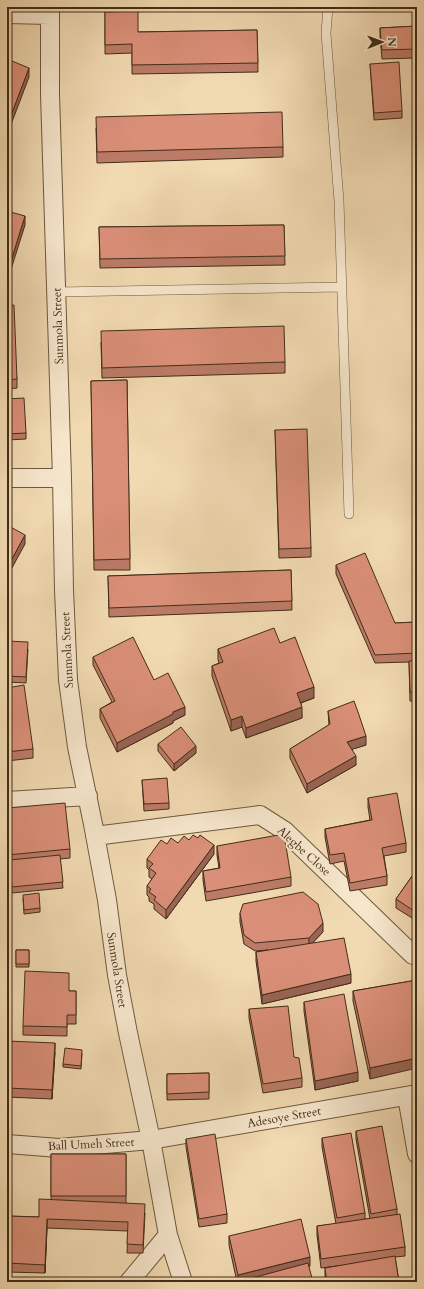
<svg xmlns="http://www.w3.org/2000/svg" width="424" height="1289" font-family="Cardo,serif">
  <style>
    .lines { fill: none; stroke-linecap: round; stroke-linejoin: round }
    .lane-casing { stroke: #6e583e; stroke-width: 10 }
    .street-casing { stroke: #6e583e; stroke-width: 20 }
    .lane { stroke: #f6e6cc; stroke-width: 9 }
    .street { stroke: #f6e6cc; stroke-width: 18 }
    .wall { fill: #bb7b67; stroke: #432d18 }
    .shaded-wall { fill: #996454; stroke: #432d18 }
    .building { fill: #da8f78; stroke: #432d18 }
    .labels { text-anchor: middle; stroke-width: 4; stroke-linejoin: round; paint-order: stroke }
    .street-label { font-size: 12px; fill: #432d18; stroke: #f6e6cc }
  </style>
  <rect width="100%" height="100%" fill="#f1d9b1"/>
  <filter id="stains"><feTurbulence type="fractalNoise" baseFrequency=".005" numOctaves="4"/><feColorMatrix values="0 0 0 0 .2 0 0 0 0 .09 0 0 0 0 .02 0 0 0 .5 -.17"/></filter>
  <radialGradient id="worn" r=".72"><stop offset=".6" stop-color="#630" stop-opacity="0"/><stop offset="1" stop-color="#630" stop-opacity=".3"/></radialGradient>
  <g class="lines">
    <g class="lane-casing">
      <path id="lane" d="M328,7L326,33L339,201L349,514
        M57,292L342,287"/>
    </g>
    <g class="street-casing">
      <path id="street" d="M50,7V94L62,478L64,590L68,680L77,747L93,824L107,900L117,975L128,1033L151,1140L168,1235L183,1282
        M7,14L50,15
        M7,478H62
        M7,801L88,796
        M95,836L260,815L285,831L413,955
        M407,1096L417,1154
        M7,1144L59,1148L151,1140L417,1094
        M129,1282L168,1235"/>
    </g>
    <use href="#lane" class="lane"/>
    <use href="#street" class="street"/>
  </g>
  <path class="wall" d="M105,12L138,32L257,30L258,72L132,74V53L105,54Z
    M417,26V100L415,58L382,59L380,37V28Z
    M370,64L402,111V118L374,120Z
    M96,128L283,147V157L97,163Z
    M7,174L9,193V197H7Z
    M284,225L285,265L100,268L99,227Z
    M7,306L17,379V388L7,389Z
    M101,342L285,362V373L102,378Z
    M127,380L130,570H94L91,381Z
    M7,399L26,433V439L7,440Z
    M275,430L311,548V557L279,558Z
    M336,565L395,623L417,622V701H410L409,662L375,663L336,574Z
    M291,570L292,610L109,617L108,576Z
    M7,641L28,649L26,683L7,682Z
    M280,643L314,698L301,703L302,718L246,738L242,727L231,731L212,676V666L219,663L218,659V649Z
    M93,657L154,680L185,715L173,721V723L117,752L100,718V709L112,702L93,665Z
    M7,688L33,749V758L7,761Z
    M328,711L366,745L352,749L356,765L307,793L290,758V749L329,725Z
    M158,744L196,753L174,771L158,751Z
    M142,780L169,803V809L144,811Z
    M368,798L406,843V852L384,856L387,876V885L350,891L344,861L330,864L325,837V829L370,820L368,807Z
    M7,808L70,849V858L60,859L63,888L12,893L10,864H7Z
    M189,840L214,854L166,919L154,909V904L149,901V897L147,895V886L152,879L149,877V870L147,868V859L167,844L178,843Z
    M217,846L291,877V886L206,901L203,880V871L219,868L217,855Z
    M417,869V921L396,908V899Z
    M23,898L40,908V912L24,914Z
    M240,913L323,932L312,943L351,983L262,1004L256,961V952L268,950L255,951L244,944L240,922Z
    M16,950H29V967H16Z
    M417,980L370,1079L353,1001V991Z
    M69,991H76V1024H67V1036L23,1035V1026Z
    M304,1002L358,1081L315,1090L304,1011Z
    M249,1009L294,1057L302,1078V1087L263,1093L249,1018Z
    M7,1041L55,1052L52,1099L7,1097Z
    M82,1053L81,1069L63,1067V1064Z
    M209,1073V1099L167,1100V1074Z
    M356,1131L397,1209V1215L405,1247V1256L395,1257L399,1282H326L325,1277V1268L337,1266L321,1268L317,1235V1226L336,1224L322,1147V1138L365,1213V1219H370L356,1139Z
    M186,1139L227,1214V1223L199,1227L186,1147Z
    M51,1154H126V1203L145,1213L143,1253H127L128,1231L47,1228L45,1273L7,1272V1216L39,1217L51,1200Z
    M229,1236L310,1266L237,1282L229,1245Z"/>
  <path class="shaded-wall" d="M29,68V77L7,135V126Z
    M25,216V225L7,282V274Z
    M25,535V544L7,577V568Z
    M314,687V698L297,704V693Z
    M185,707V715L173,721V723L117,752V743L173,712Z
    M302,707V718L246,738V728Z
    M242,716V727L231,731V720Z
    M366,736V745L347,751V742Z
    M196,746V753L174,771V764Z
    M356,756V765L307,793V784Z
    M214,845V854L166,919V910Z
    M323,923V932L309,947V938Z
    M351,974V983L262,1004V995Z
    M55,1043V1052L52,1099V1090Z
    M417,1058V1068L370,1079V1068Z
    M358,1072V1081L315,1090V1081Z
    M47,1219V1228L45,1273V1265Z
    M310,1257V1266L245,1282H238V1275Z"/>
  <path class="building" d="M138,11V32L257,30L258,63L132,65V44L105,45V12Z
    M417,26V49L382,50L380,28Z
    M415,55H417V91Z
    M7,59L29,68L7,126Z
    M399,62L402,111L374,113L370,64Z
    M282,112L283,147L97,152L96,117Z
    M7,174L9,193L7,194Z
    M7,211L25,216L7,274Z
    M284,225L285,256L100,259L99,227Z
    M14,305L17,379L7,380V306Z
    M284,326L285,362L102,368L101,331Z
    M127,380L130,559L94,560L91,381Z
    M24,398L26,433L7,434V399Z
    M307,429L311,548L279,549L275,430Z
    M7,525L25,535L7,568Z
    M365,553L395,623L417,622V653L375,655L336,565Z
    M291,570L292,601L109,608L108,576Z
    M274,628L280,643L295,637L314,687L297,693L302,707L246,728L242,716L231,720L212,666L223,662L218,649Z
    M133,637L154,680L168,673L185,707L173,712V714L117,743L100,709L115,701L93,657Z
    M7,641L28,642L26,677L7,676Z
    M409,661H417V692H410Z
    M24,685L33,749L7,752V688Z
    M354,701L358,712L366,736L347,742L356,756L307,784L290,749L330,724L328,711Z
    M181,727L196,746L174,764L158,744Z
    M167,778L169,803L144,804L142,780Z
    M397,793L406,843L382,848L387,876L350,883L344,853L330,855L325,829L372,820L368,798Z
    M65,803L70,849L7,855V808Z
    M284,834L291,877L206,892L203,871L220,868L217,846Z
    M193,835L198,838L200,835L214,845L166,910L154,900L156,897L149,892L151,889L147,886L156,873L149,868L153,864L147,859L161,840L167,844L171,838L178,843L184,836L189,840Z
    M60,855L63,882L12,887L10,860Z
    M417,869V913L396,899Z
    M303,892L318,904L323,923L309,938L255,943L244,935L240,913L243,904Z
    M39,893L40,908L24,910L23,895Z
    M344,938L351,974L262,995L256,952Z
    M16,950H29V964H16Z
    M25,971L69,973V991H76V1015H67V1027L23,1026Z
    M417,980V1058L370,1068L353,991Z
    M344,994L358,1072L315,1081L304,1002Z
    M288,1006L294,1057L299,1058L302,1078L263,1084L249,1009Z
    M7,1041L55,1043L52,1090L7,1088Z
    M65,1048L82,1050L81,1066L63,1064Z
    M209,1073V1092L167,1094V1074Z
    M382,1126L397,1209L371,1214L356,1131Z
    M351,1133L365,1213L337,1218L322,1138Z
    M215,1134L227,1214L199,1219L186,1139Z
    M51,1154H126V1196H51Z
    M39,1199L145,1204L143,1245L127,1244L128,1222L47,1219L45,1265L7,1263V1216L39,1217Z
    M400,1214L405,1247L321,1259L317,1226Z
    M301,1219L310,1257L238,1275L229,1236Z
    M395,1256L399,1282H327L325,1268Z
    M308,1263L313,1282H237Z
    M7,1278L12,1282H7Z"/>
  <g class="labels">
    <g class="street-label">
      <text transform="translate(58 326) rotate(-92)" y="4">Sunmola Street</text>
      <text transform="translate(67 650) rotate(-93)" y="4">Sunmola Street</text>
      <text transform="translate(304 851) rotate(42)" y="4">Alegbe Close</text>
      <text transform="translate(117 970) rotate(81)" y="4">Sunmola Street</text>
      <text transform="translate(284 1117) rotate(-10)" y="4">Adesoye Street</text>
      <text transform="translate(91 1144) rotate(-3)" y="4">Ball Umeh Street</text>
    </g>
  </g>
  <rect width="424" height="1289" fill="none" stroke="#f1d9b1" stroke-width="24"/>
  <rect x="8" y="8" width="408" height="1273" fill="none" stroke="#432d18" stroke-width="2"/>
  <rect x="12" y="12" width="400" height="1265" fill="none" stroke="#432d18"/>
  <g transform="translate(382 42) rotate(89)" stroke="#f6e6cc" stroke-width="3" paint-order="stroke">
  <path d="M0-3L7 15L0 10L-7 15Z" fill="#432d18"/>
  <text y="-6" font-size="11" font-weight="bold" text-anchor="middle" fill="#432d18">N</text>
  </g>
  <rect width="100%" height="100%" filter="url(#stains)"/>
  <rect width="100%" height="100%" fill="url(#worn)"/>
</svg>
